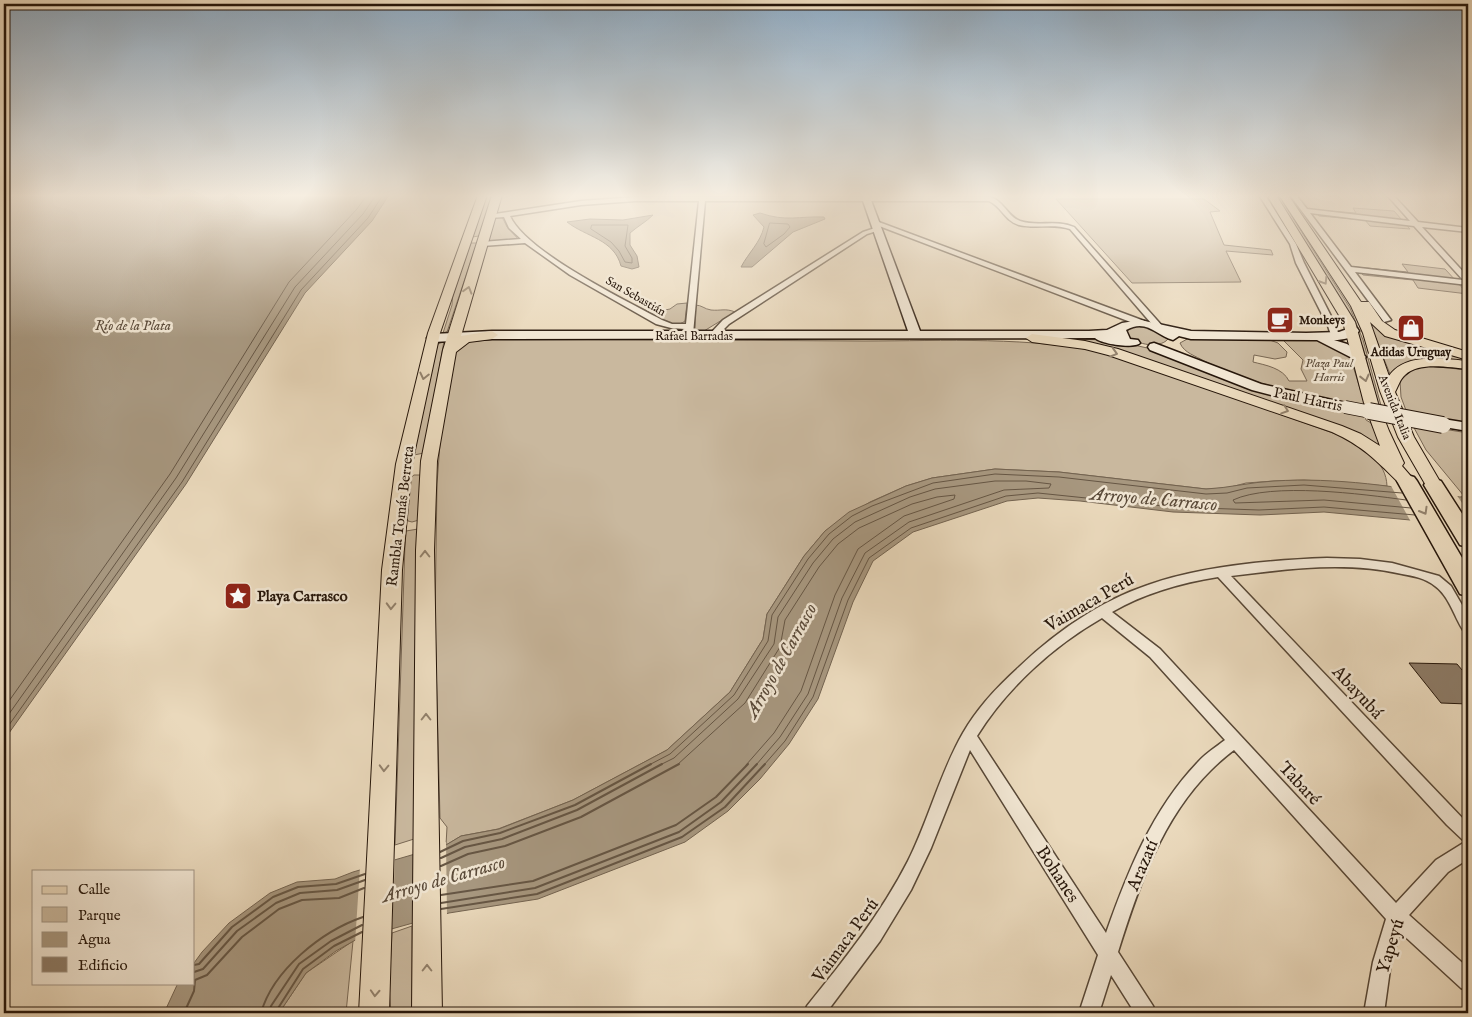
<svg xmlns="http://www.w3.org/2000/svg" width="1472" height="1017" font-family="'IM FELL English',serif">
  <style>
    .green { fill: #c9b89e; stroke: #786754 }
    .water { fill: #a7977f; stroke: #736350 }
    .pier { fill: #ead9bc }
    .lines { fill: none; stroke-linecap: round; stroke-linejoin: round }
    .shore-far1 { stroke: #665644; stroke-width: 1 }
    .shore { stroke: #665644; stroke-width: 2 }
    .building { fill: #8c7b67; stroke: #26160a }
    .street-casing { stroke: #574736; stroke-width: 3 }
    .secondary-casing { stroke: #26160a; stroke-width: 3 }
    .primary-casing { stroke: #26160a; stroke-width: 2 }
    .highway-casing { stroke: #26160a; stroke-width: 3 }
    .street { fill: #f1e6d3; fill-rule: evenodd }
    .secondary { fill: #f1e6d3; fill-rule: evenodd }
    .primary { fill: #ead9bc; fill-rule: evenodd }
    .highway { fill: #ead9bc; fill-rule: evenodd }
    .secondary-bridge-far1-casing { stroke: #26160a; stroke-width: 14; stroke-linecap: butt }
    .secondary-bridge-casing { stroke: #26160a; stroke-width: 18; stroke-linecap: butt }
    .secondary-bridge-far1 { stroke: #f1e6d3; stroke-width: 12 }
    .secondary-bridge { stroke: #f1e6d3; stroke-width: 16 }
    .oneway { stroke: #92816c }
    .labels { text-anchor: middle; stroke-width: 5; stroke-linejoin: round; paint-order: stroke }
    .far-street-label { font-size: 12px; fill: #26160a; stroke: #f1e6d3 }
    .far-poi-label { font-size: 12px; font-weight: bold; fill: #26160a; stroke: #f1e6d3; text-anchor: start }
    .far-park-label { font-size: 12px; font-style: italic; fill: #574736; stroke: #f1e6d3 }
    .far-water-label { font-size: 14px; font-style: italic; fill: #5a4a39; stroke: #f1e6d3 }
    .street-label { font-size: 15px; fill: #26160a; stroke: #f1e6d3 }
    .poi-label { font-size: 15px; font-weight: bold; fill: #26160a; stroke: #f1e6d3; text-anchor: start }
    .near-street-label { font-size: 18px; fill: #26160a; stroke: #f1e6d3 }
    .near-water-label { font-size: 19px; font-style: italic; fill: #5a4a39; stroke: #f1e6d3 }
  </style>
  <rect width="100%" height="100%" fill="#ead9bc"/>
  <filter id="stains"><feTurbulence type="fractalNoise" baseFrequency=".004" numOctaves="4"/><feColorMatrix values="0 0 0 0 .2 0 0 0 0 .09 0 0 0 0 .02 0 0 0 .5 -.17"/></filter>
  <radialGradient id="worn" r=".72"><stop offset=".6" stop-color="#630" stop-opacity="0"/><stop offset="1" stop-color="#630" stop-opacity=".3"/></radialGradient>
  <path class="green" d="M486,195H493L479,236L472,237Z
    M1273,195H1278L1350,308L1363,340L1382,409L1379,408L1363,348L1352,321Z
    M1056,199H1204L1220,211L1210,212L1224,245L1271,250L1273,255L1226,251L1241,282L1132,283Z
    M1353,208L1394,211L1410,229L1370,226L1365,220L1319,216L1315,210L1356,213Z
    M500,217H502L507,227L518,239L488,242L495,218Z
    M470,243H477L447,332L443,333L452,305L453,292Z
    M1402,264L1445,269L1468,294L1418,288L1413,280L1363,275L1356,267L1408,272Z
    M687,303L685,321C673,330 661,320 650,313L670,309L677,304Z
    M695,305C702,305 704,309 711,310C720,311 726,308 735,312L704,331L695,332Z
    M1364,310L1405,340L1468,357V363L1435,362L1390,374Z
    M1134,326L1149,327L1168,339C1159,350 1131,344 1126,332Z
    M1189,338L1267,339L1278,343L1287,352L1286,357L1275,359L1254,355L1253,362C1265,365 1283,368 1289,381H1307L1301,369L1303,360L1284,341L1286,339L1320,340L1350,356L1365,405C1305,395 1259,387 1204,361C1196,356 1184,353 1180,343Z
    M493,339C617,340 740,340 864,341C943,341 1033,336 1110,354L1350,439C1367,452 1386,462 1387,486L1304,480L1274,481L1246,483L1227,488L1206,489L1059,472L995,469L932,478L906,486L870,502L825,531L804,556L767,614L763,639L730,692L667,750L573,800L498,829L461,836L446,845L447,827L440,818L435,620L437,484L441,430L455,352L470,341Z
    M1068,339L1111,340L1161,351L1206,370L1364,414L1366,420L1371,423L1385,452L1374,445Z
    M444,341L424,453L414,455L434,350L438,344Z
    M1428,366L1468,370V425L1407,413L1401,397L1400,381L1413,369Z
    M1412,424L1468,433V496H1464L1426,450Z
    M414,475H421L419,520L412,522L408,521L407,518L410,478Z
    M418,529L414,839L395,845L405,544L406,531Z
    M412,926V1013H391L389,987L392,933Z
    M353,941L346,1013H279L306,973Z"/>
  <path class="water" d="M4,195H389L372,221L305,293L186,484L4,740Z
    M760,213C786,222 799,216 824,217L825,219L793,232L752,267H741C749,252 760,243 764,227L753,215Z
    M653,215C646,222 638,226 630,233V245L637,256L639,267L632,269L621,266C614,239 586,237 567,222L590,219L623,220Z
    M995,469L1059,472L1206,489C1229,488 1251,482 1274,481C1336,477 1399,487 1460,497L1468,496V528L1421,521L1324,512L1260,515L1173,512L1080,501L1038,498L1007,501L913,532L873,561L853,602L818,699L789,744L760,779L728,811L685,842L538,899L449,913L359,938L336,951L306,973L279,1013H164L178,983H194V963L202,952L229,923L270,893L297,882L335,879L353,872L446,845L461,836L499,829L573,800L667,750L730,692L763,639L767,614L804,556L825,531L849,512L906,486L932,478Z"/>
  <path class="pier" d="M1390,484L1456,494L1468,512V530L1411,522Z
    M446,842L447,916L412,926L414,852Z
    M395,858L392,931L355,943L360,867Z"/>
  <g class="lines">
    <path class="shore-far1" d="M770,223L788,224L790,227L784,234L766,247L764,244Z
      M592,225H628L625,246L632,258V263L625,262L619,251L611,242L591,229Z
      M1406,500C1362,494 1272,482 1233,500L1235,503L1324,500L1411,508
      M4,708L170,474L289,282L357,209L367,195
      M4,721L176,478L295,287L363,214L376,195
      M4,732L182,482L301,290L368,218L383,195
      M649,765L670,754L734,695L768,641L772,615L808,559L829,534L852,516L872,506L933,483L995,474L1059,477L1206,494L1227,493L1247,488L1304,485L1402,493
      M660,765L674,758L738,699L774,644L778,617L813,563L833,539L855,522L910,497L935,489L995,481H1026L1051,484L1049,488L1004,490L909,522L865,553L842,598L808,694L780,737L756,765
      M677,765L745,703L780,647L785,620L819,567L838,544L859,528L912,504L937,497L955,495L954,499L904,516L858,549L835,595L801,691L774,733L746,765
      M764,765L785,741L813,697L848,600L869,558L911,528L1006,496L1038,493L1173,507L1259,510L1324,507L1415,515"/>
    <path class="shore" d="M440,852L463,841L500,833L575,805L651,764
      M441,858L465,847L502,839L577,810L662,764
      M441,866L468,854L505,846L581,817L679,764
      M441,895L533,881L676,825L716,797L748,764
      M441,903L535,888L679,832L721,802L757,764
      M441,909L537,894L682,837L725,807L765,764
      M194,965L199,964L232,927L273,897L298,887L336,884L365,874
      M194,972L203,969L237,931L276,903L300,893L337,890L365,880
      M184,1013L194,991L195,980L207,975L242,937L279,909L302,900L339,898L364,888
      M261,1013C273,970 322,931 363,917
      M269,1013L271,1006L299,964L331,941L362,925
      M275,1013L303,969L334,946L362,932"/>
  </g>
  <path class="building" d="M1409,663L1457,664L1468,677V704L1441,703Z"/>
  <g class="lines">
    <g class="street-casing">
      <path id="street" d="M1259,195H1265L1296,244L1304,263L1336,326L1339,336L1338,338H1332L1328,326L1296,263L1290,244Z
        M1290,195H1296L1307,209L1410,221L1387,195H1393L1418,222L1468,228V232L1422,227L1468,277V285L1355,272L1391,320L1384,322ZM1310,213L1414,226L1463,280L1351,267Z
        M635,197H990C1004,201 1007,216 1020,221C1038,227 1056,219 1074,227L1164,328L1157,330L1070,229C1053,223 1036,229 1019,225C1005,221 1002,207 989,201H705L693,334L689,336L685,334V329L671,328L656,324L570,275L525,243L482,246L479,244L482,242L521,239L509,228L504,217L490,218L487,216L488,215L581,201ZM635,201H699L686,324H672L662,320C625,300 526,252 510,216L581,205Z
        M876,221L1147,322L1148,324L1141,326L874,224L873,223Z
        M878,227L880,228V230L867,234L729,324L715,338H709L708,336L723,320L863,232Z
        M1327,558L1360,559L1392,563L1439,576L1451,586L1462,605L1468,617V632L1463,630C1454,616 1449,596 1435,586C1425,578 1413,576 1402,574C1345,561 1288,569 1231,576L1468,824V859L1448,872L1409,915L1468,968V991L1461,988L1400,932L1391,962L1384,1013H1364L1373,962L1386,919L1234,750C1226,756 1218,763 1211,770C1162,818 1138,888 1118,952L1153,1006L1156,1013H1135L1111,975L1099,1013H1079L1098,955L970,750L931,848L911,890L880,941L826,1013H804L807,1006C844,960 881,914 908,861C929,819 940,773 963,733C977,708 998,686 1019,667C1056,632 1100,601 1148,585C1201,566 1271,560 1327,558ZM1218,577L1447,825L1465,842L1436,860L1396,903L1160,649L1112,612C1145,593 1180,583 1218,577ZM1102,618L1150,657L1225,740C1216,747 1206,753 1198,762C1152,810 1128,871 1106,933L977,736C1007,688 1053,646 1102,618Z"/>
    </g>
    <g class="secondary-casing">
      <path id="secondary" d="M861,195H869L920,331H1089L1107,330L1122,323L1140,320L1191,331L1306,333L1339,332L1353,327L1357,328L1359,331C1353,338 1343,340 1334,340L1347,344L1366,357L1360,361L1356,360L1317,340L1191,339L1179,336L1173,340C1157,336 1147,318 1126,330L1130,339L1138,340L1140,343C1134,349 1101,344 1095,338L492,339L433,342L427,338L433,334L492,331H908Z
        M1154,343L1261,384L1350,404L1352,407L1345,411L1294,401L1252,390L1150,350L1148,347L1150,344Z
        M1437,418L1468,423V431L1432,425L1430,422L1432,419Z"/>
    </g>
    <g class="primary-casing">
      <path id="primary" d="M478,195H487L440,333L412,464L402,570L389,1013H359L382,570L396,464L428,333Z
        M492,195H502L461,336L492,331L498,335L492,339L469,342L456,352L437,461L434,550L442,1013H412L416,550L421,461L443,350Z
        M1267,195H1276L1355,322L1378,403L1389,431L1404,463L1402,466L1415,481L1413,485H1401C1377,461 1363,446 1332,432L1108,355L1085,349L1032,342L1026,338L1032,334L1085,341L1118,349L1342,426L1361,434L1380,446L1364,403L1343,322Z
        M1279,195H1288L1361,302H1369L1382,321L1395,330L1468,352V360L1385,336L1370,322L1389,376C1405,352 1444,359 1468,361V369C1450,368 1420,361 1405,375C1400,379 1398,387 1395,392L1414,437L1442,485L1440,489H1428L1398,437L1380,391L1363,333L1351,306Z"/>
    </g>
    <g class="highway-casing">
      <path id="highway" d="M1407,475L1414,477L1417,481L1468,568V596L1460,594L1397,481L1400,477Z
        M1434,479L1441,481L1468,523V547L1460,545L1424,485L1427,481Z"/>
    </g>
    <use href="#street" class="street"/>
    <use href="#secondary" class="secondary"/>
    <use href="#primary" class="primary"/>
    <use href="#highway" class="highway"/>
    <g class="secondary-bridge-far1-casing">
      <path id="secondary-bridge-far1" d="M1345,407L1376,413"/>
    </g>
    <g class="secondary-bridge-casing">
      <path id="secondary-bridge" d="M1369,411L1443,425"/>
    </g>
    <use href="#secondary-bridge-far1" class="secondary-bridge-far1"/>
    <use href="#secondary-bridge" class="secondary-bridge"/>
  </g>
  <defs><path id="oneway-chevron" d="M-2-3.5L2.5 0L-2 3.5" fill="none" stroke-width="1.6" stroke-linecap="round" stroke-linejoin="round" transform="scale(1.25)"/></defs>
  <g class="oneway">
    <use href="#oneway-chevron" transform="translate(1324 281) rotate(58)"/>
    <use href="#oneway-chevron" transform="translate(468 290) rotate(-73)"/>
    <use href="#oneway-chevron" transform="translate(1114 353) rotate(17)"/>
    <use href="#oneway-chevron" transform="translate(424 376) rotate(103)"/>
    <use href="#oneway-chevron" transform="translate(1365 378) rotate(76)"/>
    <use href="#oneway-chevron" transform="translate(1285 410) rotate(19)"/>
    <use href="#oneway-chevron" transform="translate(1424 511) rotate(60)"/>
    <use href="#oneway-chevron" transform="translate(425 554) rotate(-90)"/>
    <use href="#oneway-chevron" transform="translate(391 606) rotate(92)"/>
    <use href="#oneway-chevron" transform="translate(426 717) rotate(-90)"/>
    <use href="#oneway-chevron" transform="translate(384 768) rotate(92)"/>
    <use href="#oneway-chevron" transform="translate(427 968) rotate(-90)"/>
    <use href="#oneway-chevron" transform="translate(375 993) rotate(93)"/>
  </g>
  <linearGradient id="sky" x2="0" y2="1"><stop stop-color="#8ea8be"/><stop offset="0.58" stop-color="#f6eee1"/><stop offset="1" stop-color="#f6eee1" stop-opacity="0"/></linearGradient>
  <rect width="1472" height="338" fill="url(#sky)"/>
  <defs>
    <g id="cafe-square" transform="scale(1.4375)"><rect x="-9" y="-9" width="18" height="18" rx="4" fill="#8f2418" stroke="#f1e6d3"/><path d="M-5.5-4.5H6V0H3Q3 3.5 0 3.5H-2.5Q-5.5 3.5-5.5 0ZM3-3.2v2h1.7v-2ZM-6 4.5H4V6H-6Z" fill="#fff"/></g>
    <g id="shop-square" transform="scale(1.4375)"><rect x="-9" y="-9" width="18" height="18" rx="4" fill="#8f2418" stroke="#f1e6d3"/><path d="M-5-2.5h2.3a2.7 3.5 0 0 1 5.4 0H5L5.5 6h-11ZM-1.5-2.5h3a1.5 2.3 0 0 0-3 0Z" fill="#fff"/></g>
    <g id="sight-square" transform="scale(1.4375)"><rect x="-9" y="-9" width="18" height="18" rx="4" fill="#8f2418" stroke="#f1e6d3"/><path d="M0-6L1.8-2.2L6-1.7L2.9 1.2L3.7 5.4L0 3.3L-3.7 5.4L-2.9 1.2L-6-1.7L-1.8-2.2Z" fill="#fff"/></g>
  </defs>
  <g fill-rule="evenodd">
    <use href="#cafe-square" x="1280" y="320"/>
    <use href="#shop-square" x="1411" y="328"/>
    <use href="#sight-square" x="238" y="596"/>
  </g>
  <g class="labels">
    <g class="far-street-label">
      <text transform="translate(636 296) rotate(30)" y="4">San Sebastián</text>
      <text x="694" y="340">Rafael Barradas</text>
      <text transform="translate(1395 407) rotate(68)" y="4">Avenida Italia</text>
    </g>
    <g class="far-poi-label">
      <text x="1299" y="324">Monkeys</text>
      <text x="1411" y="356" text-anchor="middle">Adidas Uruguay</text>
    </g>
    <g class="far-park-label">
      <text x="1329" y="367">Plaza Paul<tspan x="1329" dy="14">Harris</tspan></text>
    </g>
    <g class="far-water-label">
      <text x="133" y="330">Río de la Plata</text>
    </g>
    <g class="street-label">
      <text transform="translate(1308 399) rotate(12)" y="5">Paul Harris</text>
      <text transform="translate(400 516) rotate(-83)" y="5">Rambla Tomás Berreta</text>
    </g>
    <g class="poi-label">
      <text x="257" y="601">Playa Carrasco</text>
    </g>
    <g class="near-street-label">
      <text transform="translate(1089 602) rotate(-30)" y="6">Vaimaca Perú</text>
      <text transform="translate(1358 692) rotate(47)" y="6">Abayubá</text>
      <text transform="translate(1300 783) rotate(47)" y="6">Tabaré</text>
      <text transform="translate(1142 865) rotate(-67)" y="6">Arazatí</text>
      <text transform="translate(1058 874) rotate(57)" y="6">Bohanes</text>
      <text transform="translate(845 940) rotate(-54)" y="6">Vaimaca Perú</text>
      <text transform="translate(1390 946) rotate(-73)" y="6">Yapeyú</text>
    </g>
    <g class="near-water-label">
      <text transform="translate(1154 498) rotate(5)" y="7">Arroyo de Carrasco</text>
      <text transform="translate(780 660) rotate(-61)" y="7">Arroyo de Carrasco</text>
      <text transform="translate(443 878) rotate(-16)" y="7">Arroyo de Carrasco</text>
    </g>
  </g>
  <rect width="1472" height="1017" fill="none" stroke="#ead9bc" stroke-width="20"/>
  <rect x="5" y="5" width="1462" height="1007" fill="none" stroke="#26160a" stroke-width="2.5"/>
  <rect x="10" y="10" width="1452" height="997" fill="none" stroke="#26160a"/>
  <rect x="32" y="870" width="162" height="115" fill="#f1e6d3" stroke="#a09383"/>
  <rect x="42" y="886" width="25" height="8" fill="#ead9bc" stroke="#a09383"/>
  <text x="78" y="894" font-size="15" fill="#26160a">Calle</text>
  <rect x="42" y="907" width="25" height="15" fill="#c9b89e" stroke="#a09383"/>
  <text x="78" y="920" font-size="15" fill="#26160a">Parque</text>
  <rect x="42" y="932" width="25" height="15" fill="#a7977f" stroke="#a09383"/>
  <text x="78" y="944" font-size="15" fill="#26160a">Agua</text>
  <rect x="42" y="957" width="25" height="15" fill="#8c7b67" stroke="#a09383"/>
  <text x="78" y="970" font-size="15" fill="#26160a">Edificio</text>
  <rect width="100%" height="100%" filter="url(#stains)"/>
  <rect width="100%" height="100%" fill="url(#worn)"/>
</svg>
